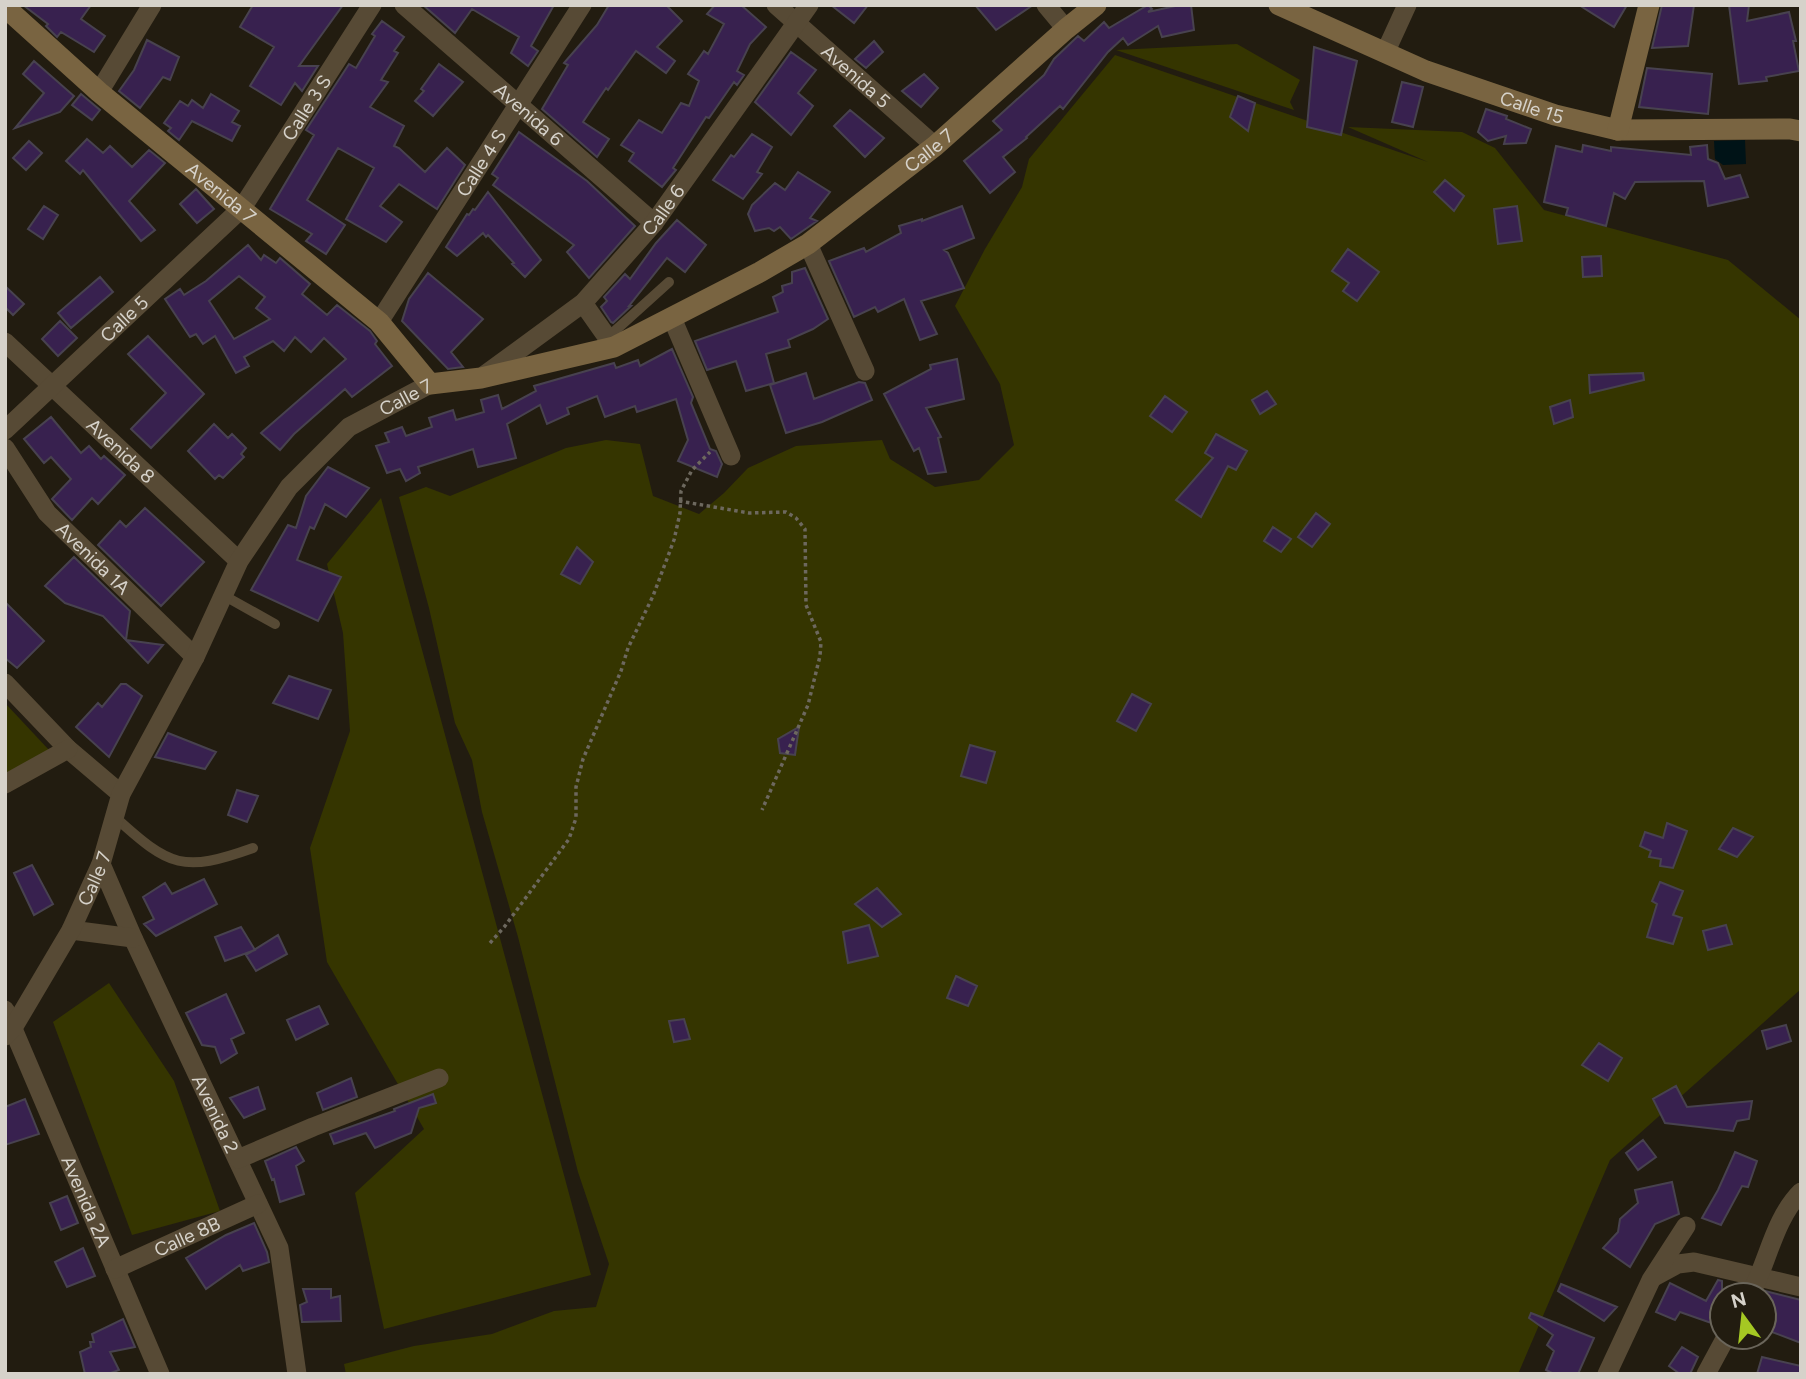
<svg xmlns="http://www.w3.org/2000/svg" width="1806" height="1379" font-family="Figtree,sans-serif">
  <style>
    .green { fill: #353500 }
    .water { fill: #001317 }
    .building { fill: #38214f; stroke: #48424f; stroke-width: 2; fill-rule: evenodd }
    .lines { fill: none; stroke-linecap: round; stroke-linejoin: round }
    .path { stroke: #6d685e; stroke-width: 3.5; stroke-dasharray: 3.5 3.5; stroke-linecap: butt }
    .lane { stroke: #574a35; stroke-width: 10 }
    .street { stroke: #574a35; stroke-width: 19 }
    .secondary { stroke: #796441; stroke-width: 21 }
    .labels { text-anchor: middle; stroke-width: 5; stroke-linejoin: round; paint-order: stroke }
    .street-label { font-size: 19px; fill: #d6d2ca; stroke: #221c10 }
  </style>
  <rect width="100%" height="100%" fill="#221c10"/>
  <path class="green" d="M1237,44L1300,80L1290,102L1294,110L1116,50Z
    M1115,55L1428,162L1348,127L1462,132L1495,148L1544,210L1728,260L1801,320V989L1610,1160L1518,1374H346L344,1364L414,1346L492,1334L554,1311L596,1307L609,1264L578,1172L518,937L482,812L472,760L455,723L429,608L399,497L426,487L450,496L566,448L606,440L640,444L653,496L699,514L724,493L748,468L796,446L882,440L890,459L935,487L979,480L1014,445L1000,384L955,306L985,249L1022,187L1029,159Z
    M381,498L591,1275L384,1329L355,1193L424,1129L327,962L310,848L350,731L343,633L327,564Z
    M5,703L49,750L5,775Z
    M109,983L174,1081L220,1211L132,1235L53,1022Z"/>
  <path class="water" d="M1745,140L1746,164L1723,165L1715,159L1714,141Z"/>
  <path class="building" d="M23,5H91L81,19L105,36L94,52L61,32L57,37L46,26L48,24Z
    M253,5H343L299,66H318L302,91L295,83L281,105L250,86L274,47L240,27Z
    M423,5H554L531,46L538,51L528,66L511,53L519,37L472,9L455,33Z
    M609,5H666L682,21L657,47L675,61L666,73L636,51L608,90L606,88L583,122L609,139L597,157L542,109L568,65L564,63L597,25Z
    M715,5H741L766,27L750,44L737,71L744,75L737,85L734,82L709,118L706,117L673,168L676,170L662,187L629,161L634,153L621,145L639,120L662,133L681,103L689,106L699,81L688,74L704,51L708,54L724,24L707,14Z
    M831,5H868L854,23Z
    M975,5H1033L996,30Z
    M1148,5L1152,9L1148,12L1180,5H1191L1194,30L1162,37L1158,26L1128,45L1123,38L1108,52L1063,109L1060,106L1026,137L1027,138L1003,157L1015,172L990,193L964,161L1002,130L993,121L1044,75L1054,59L1078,36L1084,41L1104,22L1109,28Z
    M1579,5H1627L1614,27Z
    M1662,5H1694L1688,46L1652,48Z
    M1729,5H1749L1747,21L1789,12L1796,41H1793L1799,71L1766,77L1767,81L1739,84Z
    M382,21L404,37L394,51L398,53L381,80L388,82L370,107L404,126L394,146L399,148L425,172L447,148L465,165L437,209L399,184L380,206L402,222L386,242L346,219L374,168L338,148L307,200L345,225L326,254L306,241L312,234L270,209L314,135L306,130L349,64L356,68L375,36L372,34Z
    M147,40L179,57L170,80L163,77L140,108L119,91L134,70Z
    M874,41L883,52L866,68L855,59Z
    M1314,47L1357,61L1341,135L1307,127Z
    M791,52L816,70L798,93L813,106L791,135L755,102Z
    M34,61L74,96L60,112L15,128L44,93L23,74Z
    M439,64L463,82L433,116L415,101L424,91L421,89Z
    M1647,68L1712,74L1708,114L1639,107Z
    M924,74L938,88L921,107L902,91Z
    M1402,82L1423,87L1413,127L1392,122Z
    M81,94L100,110L92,120L72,105Z
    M211,94L239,111L232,122L240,126L232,141L192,121L179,140L168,131L171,128L164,123L180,101L188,106L192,100L203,108Z
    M1238,96L1255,103L1248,131L1230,117Z
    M1486,109L1507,116L1506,119L1531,129L1526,143L1504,144L1506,136L1488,141L1478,132Z
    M850,110L884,138L865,157L834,126Z
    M519,132L587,181L635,226L589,278L567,252L574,245L493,185L498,178L492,174Z
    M752,134L772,147L757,172L762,174L743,199L713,180L731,155L734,157Z
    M87,139L103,153L110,146L132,167L149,150L165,163L129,201L155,230L141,241L83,170L80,174L66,161Z
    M29,141L42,153L26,170L13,158Z
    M1583,145L1611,151V147L1691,155L1690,147L1707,145L1708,159L1718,163L1725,179L1740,175L1748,197L1708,206L1704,181L1635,182L1625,199L1614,193L1606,226L1566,215L1568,208L1544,202L1556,146L1582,152Z
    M798,172L830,192L810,218L817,221L791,239L780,227L774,231L769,228L755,231L748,214L752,205L775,183L785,190Z
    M1445,180L1464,196L1454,211L1434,192Z
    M196,189L214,209L197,223L180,204Z
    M488,192L541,260L525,277L512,264L514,263L488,235L486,237L483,233L457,256L446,247L467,214L469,215L473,209L475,210Z
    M44,206L58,215L43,239L28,229Z
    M962,206L974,238L944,250L948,253L964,288L921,301L937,334L920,340L904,299L878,312L875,307L854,317L829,261L864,248L866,252L901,233L899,226L922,219V221Z
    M1517,206L1522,241L1498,244L1494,209Z
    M677,220L706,245L685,272L667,258L629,306H631L613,323L611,322L601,307L607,301L604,297L625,274L630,279L656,243Z
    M248,245L261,260L264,255L276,263L280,258L310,284L302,294L327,315L337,305L370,331L377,341L375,344L392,366L352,397L345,389L294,434L280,450L261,433L346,359L324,338L311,352L295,337L284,351L273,341L244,357L249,366L236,373L215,336L203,344L196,334L190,337L165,299L180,289L184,295L206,281ZM239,276L265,297L256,308L270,319L234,339L209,301Z
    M1348,249L1379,272L1357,301L1343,291L1349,283L1332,271Z
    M1601,256L1602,276L1583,277L1582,257Z
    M805,268L828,319L813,329L788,340L790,347L766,354L774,383L746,391L736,361L707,370L695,341L778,312L773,297L783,292L782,286L792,283V272Z
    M428,273L483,319L451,352L463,367L448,369L402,321L409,299Z
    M100,277L113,292L71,328L58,313Z
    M5,286L24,304L13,315L5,307Z
    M60,321L77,338L58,356L42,339Z
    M148,336L204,394L151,448L131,429L166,393L128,354Z
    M672,349L693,397L691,403L710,449L716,451L722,464L717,477L678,461L688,440L676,399L637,412L635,406L605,417L597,396L567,408L569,414L547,424L540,405L507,424L516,458L478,467L473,449L418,467L420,473L406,481L400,469L387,473L376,446L389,442L385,433L402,427L406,436L432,427L429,418L453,410L456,420L484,412L481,400L498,395L502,409L536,391L534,386L614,363L616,368L638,360L640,366Z
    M957,359L964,399L926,408L941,437L938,438L946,472L928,474L919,448L914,451L884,394L931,369L930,365Z
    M806,373L814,399L859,382L865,383L872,400L822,422L786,433L770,385Z
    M1643,373L1644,380L1590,393L1589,375Z
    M1267,391L1276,404L1260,414L1252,400Z
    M1165,396L1187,412L1172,432L1150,416Z
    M1570,400L1573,417L1554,424L1550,407Z
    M51,417L81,453L89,446L101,459L104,456L125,475L98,504L92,498L72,520L52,499L71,479L51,457L44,463L24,439Z
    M214,424L228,438L232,434L246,448L241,454L244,457L223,478L219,475L215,479L188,451Z
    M1216,434L1247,451L1236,470L1228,466L1201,517L1176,500L1213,458L1205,453Z
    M328,467L369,488L346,517L325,504L314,529L310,527L297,560L341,577L318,621L251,590L288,525L296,528L306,496Z
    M145,508L204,562L161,606L98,545L120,521L126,527Z
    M1316,513L1330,524L1312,547L1298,537Z
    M1273,527L1291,539L1281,552L1264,541Z
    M577,547L593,562L580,584L561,574Z
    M74,557L130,611L126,640L103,616L65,603L45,586Z
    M5,602L44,641L17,668L5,658Z
    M126,640L163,645L148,663Z
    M289,676L331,690L318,719L273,703Z
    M121,684H126L142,696L109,757L76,727L98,703L102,707Z
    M1132,694L1151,704L1136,731L1117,721Z
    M799,727L795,755L780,753L778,739Z
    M168,733L216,752L205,769L155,757Z
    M970,745L995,752L986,783L961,776Z
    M237,790L258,796L247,822L228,815Z
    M1667,823L1687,831L1673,868L1660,866L1661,859L1649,857L1651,851L1640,846L1645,832L1663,838Z
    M1733,828L1753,837L1737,857L1719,849Z
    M32,865L53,904L34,915L14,873Z
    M204,879L217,904L156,936L144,924L154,919L143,897L165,883L172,894Z
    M1660,882L1683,891L1673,915L1682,918L1673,944L1647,937L1657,904L1652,901Z
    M877,888L901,914L882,927L855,904Z
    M869,925L878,956L848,963L843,932Z
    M1726,925L1732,944L1708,950L1703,931Z
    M241,927L255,950L225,961L215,937Z
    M278,935L287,954L256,971L246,955Z
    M956,976L977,986L968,1006L947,998Z
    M226,994L244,1033L231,1039L237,1053L221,1063L215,1047L202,1045L186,1013Z
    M319,1006L328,1024L296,1040L287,1020Z
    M684,1019L690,1039L674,1042L669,1021Z
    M1786,1025L1791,1041L1767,1049L1762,1031Z
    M1599,1043L1622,1058L1608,1081L1582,1065Z
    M351,1078L357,1097L323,1110L317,1093Z
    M1676,1086L1687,1107L1752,1101L1749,1119L1737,1121L1733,1131L1665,1123L1653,1099Z
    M258,1087L265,1109L244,1118L230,1098Z
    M433,1094L436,1103L419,1108L411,1133L375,1148L366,1133L334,1144L330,1134L395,1111L394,1109Z
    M25,1099L39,1134L5,1145V1107Z
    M1643,1140L1656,1157L1638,1170L1626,1153Z
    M296,1147L304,1161L296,1166L304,1194L280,1202L274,1179L272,1180L265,1161Z
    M1735,1152L1757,1161L1748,1187L1742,1186L1721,1225L1702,1218L1718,1190Z
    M1672,1182L1679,1214L1655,1224L1630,1267L1603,1248L1618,1232L1620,1219L1638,1203L1635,1190Z
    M67,1196L78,1223L61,1230L50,1203Z
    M254,1223L267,1252L269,1262L243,1271L240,1265L206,1289L186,1258L226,1235Z
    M83,1248L95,1276L67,1287L55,1262Z
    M1718,1280L1722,1281V1316L1717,1325L1680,1312L1675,1320L1656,1312L1670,1283L1706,1301Z
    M1561,1284L1617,1307L1604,1321L1558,1291Z
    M303,1289H331V1298L340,1296L341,1321L302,1322L300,1305L307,1302Z
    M1765,1291L1801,1300V1343L1764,1329Z
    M1531,1313L1594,1338L1578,1374H1554L1546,1370L1554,1351L1547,1345L1553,1335L1529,1318Z
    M123,1319L135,1347L110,1352L119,1370L108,1374H85L80,1352L91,1347L90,1342H94L92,1334Z
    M1682,1347L1698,1357L1690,1374H1680L1669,1366Z
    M1762,1357L1801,1366V1374H1757Z"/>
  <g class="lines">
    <path class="path" d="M679,501L749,513L786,512L796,518L805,529L806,605L821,642L820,656L808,705L762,810
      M490,943L505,926L569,839L576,818V787L583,759L621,671L628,648L653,596L674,540L680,513L681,491L692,470L710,452"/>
    <path class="lane" d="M607,338L669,282
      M223,595L275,624
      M116,818C170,867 183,873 253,848"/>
    <g class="street">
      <path id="s1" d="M404,5L654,223"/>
      <path id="s2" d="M776,5L935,146"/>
      <path d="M1046,5L1066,29"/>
      <path d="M1385,53L1407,5"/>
      <path d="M99,92L152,5"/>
      <path d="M808,244L865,371"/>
      <path d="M583,303L614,347"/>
      <path d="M672,318L731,456"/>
      <path id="s3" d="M379,322L582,5"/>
      <path id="s4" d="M5,342L239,561"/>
      <path id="s5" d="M482,377L583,303L654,223L809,5"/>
      <path id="s6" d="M5,430L242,208L372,5"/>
      <path id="s7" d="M5,448L47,513L195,657"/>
      <path d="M5,683L68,749L121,794"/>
      <path d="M5,784L68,749"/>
      <path id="s8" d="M101,864L133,938L279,1248L297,1374"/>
      <path d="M71,930L133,938"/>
      <path id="s9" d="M5,1010L160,1374"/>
      <path id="s10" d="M5,1036L13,1028L71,930L101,864L121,794L195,657L239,561L289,487L349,427L430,384"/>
      <path d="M238,1159L313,1127L439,1078"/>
      <path id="s11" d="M115,1269L258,1204"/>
      <path d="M1654,1277L1678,1264L1694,1262L1801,1287"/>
      <path d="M1750,1295C1768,1262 1774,1219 1801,1192"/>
      <path d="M1607,1374L1651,1280L1686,1226"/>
      <path d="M1706,1374L1726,1337"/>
    </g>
    <g class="secondary">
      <path id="s12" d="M1279,5L1426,71L1555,115L1618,130L1790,129L1801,131"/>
      <path id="s13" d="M5,7L99,92L379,322L430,384L481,378L614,347L760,272L808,244L935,146L1066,29L1096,5"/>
      <path d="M1618,130L1649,5"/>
    </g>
  </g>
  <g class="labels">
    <g class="street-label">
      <text dy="7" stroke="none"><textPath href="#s2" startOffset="107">Avenida 5</textPath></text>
      <text dy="7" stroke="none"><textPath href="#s6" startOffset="444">Calle 3 S</textPath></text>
      <text dy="7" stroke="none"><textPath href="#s12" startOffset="273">Calle 15</textPath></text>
      <text dy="7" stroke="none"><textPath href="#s1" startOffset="166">Avenida 6</textPath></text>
      <text dy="7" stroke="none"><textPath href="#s13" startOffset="1130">Calle 7</textPath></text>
      <text dy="7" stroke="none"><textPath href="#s3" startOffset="189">Calle 4 S</textPath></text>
      <text dy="7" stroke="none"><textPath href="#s13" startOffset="285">Avenida 7</textPath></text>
      <text dy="7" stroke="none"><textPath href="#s5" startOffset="248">Calle 6</textPath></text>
      <text dy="7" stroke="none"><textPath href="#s6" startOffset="163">Calle 5</textPath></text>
      <text dy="7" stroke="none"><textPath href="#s10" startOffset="770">Calle 7</textPath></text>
      <text dy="7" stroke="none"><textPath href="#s4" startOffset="159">Avenida 8</textPath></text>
      <text dy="7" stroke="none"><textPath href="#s7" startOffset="142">Avenida 1A</textPath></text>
      <text dy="7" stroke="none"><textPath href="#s10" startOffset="182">Calle 7</textPath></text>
      <text dy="7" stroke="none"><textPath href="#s8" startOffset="275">Avenida 2</textPath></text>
      <text dy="7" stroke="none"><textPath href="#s9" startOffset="208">Avenida 2A</textPath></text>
      <text dy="7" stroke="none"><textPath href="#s11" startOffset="79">Calle 8B</textPath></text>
    </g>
  </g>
  <rect width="1806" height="1379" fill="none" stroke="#d6d2ca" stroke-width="14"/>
  <g transform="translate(1743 1316) rotate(345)"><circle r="33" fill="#221c10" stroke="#6a655a" stroke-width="2"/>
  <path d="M0-5L12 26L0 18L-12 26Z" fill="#a5c823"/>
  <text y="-10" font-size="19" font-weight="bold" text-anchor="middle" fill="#d6d2ca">N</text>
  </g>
</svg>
